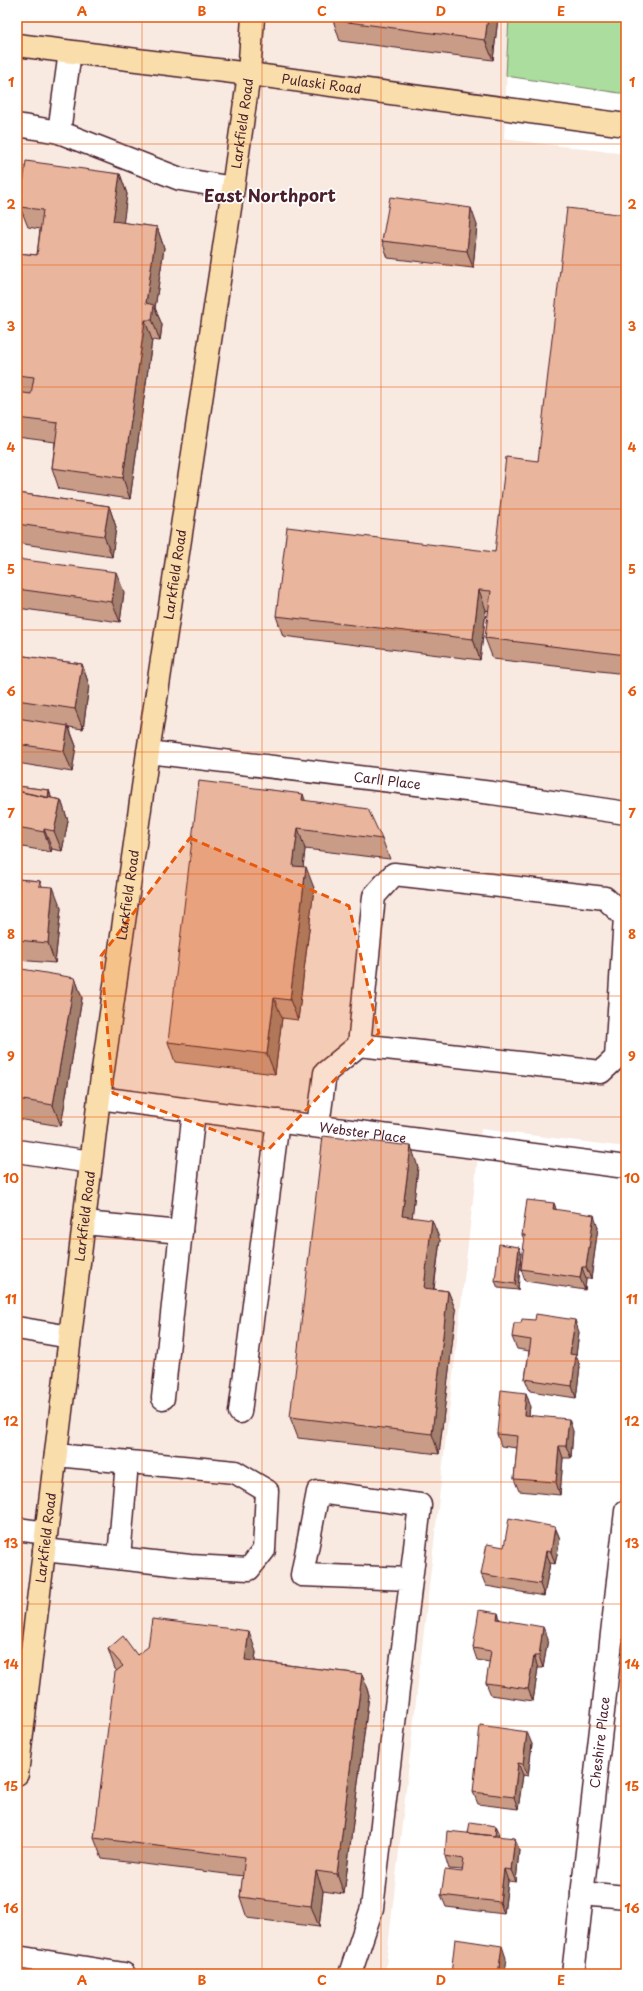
<svg xmlns="http://www.w3.org/2000/svg" width="643" height="1991" font-family="'Playpen Sans',sans-serif">
  <style>
    .built { fill: #f8e9e1 }
    .green { fill: #aadd9e; stroke: #7a7e64 }
    .lines { fill: none; stroke-linecap: round; stroke-linejoin: round }
    .minor-casing { stroke: #4a1f2b; stroke-width: 25 }
    .major-casing { stroke: #4a1f2b; stroke-width: 25 }
    .minor { stroke: #fff; stroke-width: 22 }
    .major { stroke: #f9deab; stroke-width: 22 }
    .wall { fill: #c89c86; stroke: #4a1f2b }
    .shaded-wall { fill: #a37f6d; stroke: #4a1f2b }
    .building { fill: #e9b59c; stroke: #4a1f2b }
    .marked { fill: #e8590c; fill-opacity: 0.2; stroke: #e8590c; stroke-width: 3; stroke-dasharray: 8 5; stroke-linejoin: round }
    .grid { fill: none; stroke: #e8590c; stroke-width: 1; stroke-opacity: 0.55 }
    .labels { text-anchor: middle; stroke-width: 3.5; stroke-linejoin: round; paint-order: stroke }
    .street-label { font-size: 13px; fill: #4a1f2b; stroke: #fff }
    .district-label { font-size: 17px; font-weight: bold; fill: #4a1f2b; stroke: #fff }
    .neatline { fill: none; stroke: #e8590c; stroke-width: 1.5 }
    .grid-label { font-size: 13px; text-anchor: middle; font-weight: bold; fill: #e8590c }
  </style>
  <rect width="100%" height="100%" fill="#fff"/>
  <filter id="ink" filterUnits="userSpaceOnUse"><feTurbulence type="fractalNoise" baseFrequency=".025" numOctaves="2"/><feDisplacementMap in="SourceGraphic" scale="8" xChannelSelector="R" yChannelSelector="G"/><feConvolveMatrix kernelMatrix="1 2 1 2 8 2 1 2 1" color-interpolation-filters="sRGB"/></filter>
  <g filter="url(#ink)">
    <path class="built" d="M17,17H509L504,139L626,154V1147L481,1129L385,1974H17Z"/>
    <path class="green" d="M509,17H626V94L506,76Z"/>
    <g class="lines">
      <g class="minor-casing">
        <g id="minor">
          <path d="M70,52L59,132L180,179L233,188"/>
          <path d="M17,125L59,132"/>
          <path id="s1" d="M148,752L492,793L626,813"/>
          <path id="s2" d="M99,1098L626,1167"/>
          <path d="M318,1126L325,1073L359,1045L374,896L394,874L605,898L625,917L616,1058L601,1072L359,1045"/>
          <path d="M17,1151L91,1162"/>
          <path d="M84,1223L181,1232"/>
          <path d="M17,1328L70,1337"/>
          <path d="M163,1398L194,1110"/>
          <path d="M240,1412L278,1121"/>
          <path d="M17,1529L46,1533"/>
          <path d="M44,1550L190,1566L249,1569L264,1550L267,1491L235,1472L56,1455"/>
          <path d="M119,1558L127,1462"/>
          <path d="M582,1893L626,1897"/>
          <path d="M17,1957L124,1974"/>
          <path d="M350,1974L372,1908L420,1505L318,1492L302,1575L411,1579"/>
          <path id="s3" d="M573,1974L626,1511"/>
        </g>
      </g>
      <g class="major-casing">
        <g id="major">
          <path id="s4" d="M17,45L249,74L626,125"/>
          <path id="s5" d="M17,1774L99,1098L148,752L233,188L249,74L253,17"/>
        </g>
      </g>
      <use href="#minor" class="minor"/>
      <use href="#major" class="major"/>
    </g>
    <path class="wall" d="M498,18L493,60L340,41L333,20Z
      M120,174L127,194L123,223L157,227L164,248L155,308L162,325L160,341L152,340L130,499L59,489L52,468L55,442L17,437V253L37,255L40,229L28,227L20,207Z
      M626,215V674L493,659L485,638L489,611L486,610L480,660L283,636L276,616L495,552L538,461Z
      M477,225L473,268L388,258L382,241Z
      M17,493L109,506L116,527L112,557L17,543Z
      M17,559L124,592L120,622L17,608Z
      M17,655L82,664L89,685L83,729L69,727L76,746L72,772L17,763Z
      M17,786L49,790L51,797V798L61,800L68,821L62,851L52,849L51,852L17,846Z
      M305,801L382,839L390,859L305,849L303,867L314,888L298,1020L282,1018L275,1074L175,1062L168,1042Z
      M17,879L40,881L42,886L61,908L55,963L17,960Z
      M75,978L82,998L61,1126L17,1119V982H19Z
      M418,1167L412,1217L440,1240L434,1289L448,1291L456,1311L439,1454L298,1438L290,1417Z
      M554,1203L556,1210L598,1227L591,1279H586L585,1290L525,1281L521,1269L525,1241L522,1235Z
      M519,1247L521,1253L518,1290L498,1288L495,1281Z
      M579,1332L576,1355L580,1367L576,1398L530,1391L525,1379L529,1351L517,1349L512,1337Z
      M526,1393L530,1405L529,1415L573,1431L571,1458H563L560,1495L519,1491L514,1479L517,1448L501,1446L497,1434Z
      M555,1527L560,1539L555,1564L550,1563L544,1596L486,1586L481,1574L504,1547Z
      M498,1613L500,1620L548,1639L543,1668H538L533,1701L491,1695L486,1683L490,1662L477,1660L473,1648Z
      M108,1649L137,1655L256,1652L255,1661L362,1674L369,1695L344,1894L323,1891L319,1927L247,1918L240,1897L243,1876L102,1859L94,1838L117,1671L115,1669Z
      M532,1744L528,1776L523,1775L518,1809L478,1804L473,1792Z
      M496,1826L499,1832L498,1836L519,1850L516,1882L508,1881L504,1914L446,1907L441,1895L462,1872L463,1870L449,1869L445,1856L468,1833Z"/>
    <path class="shaded-wall" d="M488,17H498V18L493,60L485,40Z
      M120,174L127,194L121,242L113,221Z
      M471,208L477,225L473,268L467,251Z
      M157,227L164,248L155,308L162,325L160,341L146,303Z
      M145,320L152,340L130,499L123,478Z
      M109,506L116,527L112,557L104,536Z
      M116,572L124,592L120,622L112,602Z
      M479,590L486,610L480,660L473,639Z
      M82,664L89,685L83,729L75,709Z
      M68,726L76,746L72,772L64,751Z
      M49,790L51,797L49,812L47,805Z
      M303,794L310,814L302,800Z
      M61,800L68,821L62,851L54,831Z
      M298,828L305,849L301,886L293,866Z
      M44,829L52,849L51,852L44,832Z
      M306,867L314,888L298,1020L290,1000Z
      M53,887L61,908L55,963L48,943Z
      M75,978L82,998L61,1126L53,1105Z
      M274,998L282,1018L275,1074L267,1054Z
      M411,1146L418,1167L410,1237L402,1216Z
      M554,1203L558,1215L553,1209Z
      M594,1215L598,1227L591,1279L586,1267Z
      M432,1220L440,1240L431,1308L424,1288Z
      M519,1247L521,1253L518,1290L515,1284Z
      M582,1267L586,1279L585,1290L580,1278Z
      M448,1291L456,1311L439,1454L432,1434Z
      M575,1320L579,1332L576,1355L580,1367L576,1398L572,1386L570,1354Z
      M526,1393L530,1405L528,1427L524,1415Z
      M569,1419L573,1431L571,1458L566,1446Z
      M559,1446L563,1458L560,1495L556,1482Z
      M555,1527L560,1539L555,1564L551,1552Z
      M546,1551L550,1563L544,1596L540,1584Z
      M498,1613L502,1626L497,1619Z
      M543,1627L548,1639L543,1668L539,1656Z
      M249,1631L256,1652L252,1680L245,1660Z
      M534,1656L538,1668L533,1701L528,1689Z
      M362,1674L369,1695L344,1894L337,1874Z
      M527,1732L532,1744L528,1776L523,1764Z
      M518,1763L523,1775L518,1809L514,1797Z
      M496,1826L499,1832L496,1847L494,1840Z
      M515,1838L519,1850L516,1882L511,1870Z
      M504,1869L508,1881L504,1914L500,1902Z
      M316,1871L323,1891L319,1927L311,1906Z
      M502,1946L506,1958L504,1974H498Z"/>
    <path class="building" d="M333,17H488L485,40L333,20Z
      M26,161L120,174L113,221L157,227L146,303L154,305L152,320H145L123,478L52,468L58,423L17,418V392L31,394L34,377L17,375V253L37,255L43,210L20,207Z
      M390,197L471,208L467,251L382,241Z
      M567,208L626,215V655L485,638L491,591L479,590L473,639L276,616L287,527L495,552L506,457L538,461Z
      M17,493L109,506L104,536L17,524Z
      M17,559L116,572L112,602L17,589Z
      M17,655L82,664L75,709L17,700Z
      M17,718L68,726L64,751L17,744Z
      M199,781L303,794L302,800L368,809L382,839L298,828L293,866L306,867L290,1000L274,998L267,1054L168,1042Z
      M17,786L49,790L48,798L17,791Z
      M17,791L61,800L54,831L44,829V832L17,827Z
      M17,879L40,881L39,886L53,887L48,943L17,940Z
      M22,969L75,978L53,1105L17,1099V982H19Z
      M323,1136L411,1146L402,1216L432,1220L424,1288L448,1291L432,1434L290,1417Z
      M527,1200L554,1203L553,1209L594,1215L586,1267H582L580,1278L521,1269L525,1235H522Z
      M499,1244L519,1247L515,1284L495,1281Z
      M536,1314L575,1320L570,1354L576,1355L572,1386L525,1379L531,1340L512,1337L514,1323H521L522,1319L535,1320Z
      M501,1390L526,1393L524,1415L569,1419L566,1446H559L556,1482L514,1479L518,1436L497,1434Z
      M509,1518L555,1527L551,1552L546,1551L540,1584L481,1574L487,1544L504,1547Z
      M479,1610L498,1613L497,1619L543,1627L539,1656H534L528,1689L486,1683L491,1651L473,1648Z
      M152,1619L249,1631L245,1660L362,1674L337,1874L316,1871L311,1906L240,1897L245,1857L94,1838L115,1672L123,1666L108,1649L123,1636L137,1655L148,1647Z
      M480,1725L527,1732L523,1764L518,1763L514,1797L473,1792Z
      M470,1822L496,1826L495,1836L468,1833Z
      M447,1831L515,1838L511,1870L504,1869L500,1902L441,1895L445,1870L462,1872L464,1859L445,1856Z
      M455,1939L502,1946L498,1974H451Z"/>
  </g>
  <path class="marked" d="M190,838L349,906L379,1033L268,1150L113,1093L101,956Z"/>
  <path class="grid" d="M142,17V1974M262,17V1974M381,17V1974M501,17V1974M17,144H626M17,265H626M17,387H626M17,509H626M17,630H626M17,752H626M17,874H626M17,996H626M17,1117H626M17,1239H626M17,1361H626M17,1482H626M17,1604H626M17,1726H626M17,1847H626"/>
  <g class="labels">
    <g class="street-label">
      <text dy="5" stroke="none"><textPath href="#s4" startOffset="307">Pulaski Road</textPath></text>
      <text dy="5" stroke="none"><textPath href="#s5" startOffset="1666">Larkfield Road</textPath></text>
      <text dy="5" stroke="none"><textPath href="#s5" startOffset="1210">Larkfield Road</textPath></text>
      <text dy="5" stroke="none"><textPath href="#s1" startOffset="241">Carll Place</textPath></text>
      <text dy="5" stroke="none"><textPath href="#s5" startOffset="886">Larkfield Road</textPath></text>
      <text dy="5" stroke="none"><textPath href="#s2" startOffset="266">Webster Place</textPath></text>
      <text dy="5" stroke="none"><textPath href="#s5" startOffset="562">Larkfield Road</textPath></text>
      <text dy="5" stroke="none"><textPath href="#s5" startOffset="238">Larkfield Road</textPath></text>
      <text dy="5" stroke="none"><textPath href="#s3" startOffset="233">Cheshire Place</textPath></text>
    </g>
    <g class="district-label">
      <text x="270" y="202">East Northport</text>
    </g>
  </g>
  <rect width="643" height="1991" fill="none" stroke="#fff" stroke-width="44"/>
  <rect x="22" y="22" width="599" height="1947" class="neatline"/>
  <g class="grid-label">
    <text x="82" y="16">A</text>
    <text x="202" y="16">B</text>
    <text x="322" y="16">C</text>
    <text x="441" y="16">D</text>
    <text x="561" y="16">E</text>
    <text x="11" y="87">1</text>
    <text x="632" y="87">1</text>
    <text x="11" y="209">2</text>
    <text x="632" y="209">2</text>
    <text x="11" y="331">3</text>
    <text x="632" y="331">3</text>
    <text x="11" y="452">4</text>
    <text x="632" y="452">4</text>
    <text x="11" y="574">5</text>
    <text x="632" y="574">5</text>
    <text x="11" y="696">6</text>
    <text x="632" y="696">6</text>
    <text x="11" y="818">7</text>
    <text x="632" y="818">7</text>
    <text x="11" y="939">8</text>
    <text x="632" y="939">8</text>
    <text x="11" y="1061">9</text>
    <text x="632" y="1061">9</text>
    <text x="11" y="1183">10</text>
    <text x="632" y="1183">10</text>
    <text x="11" y="1304">11</text>
    <text x="632" y="1304">11</text>
    <text x="11" y="1426">12</text>
    <text x="632" y="1426">12</text>
    <text x="11" y="1548">13</text>
    <text x="632" y="1548">13</text>
    <text x="11" y="1669">14</text>
    <text x="632" y="1669">14</text>
    <text x="11" y="1791">15</text>
    <text x="632" y="1791">15</text>
    <text x="11" y="1913">16</text>
    <text x="632" y="1913">16</text>
    <text x="82" y="1985">A</text>
    <text x="202" y="1985">B</text>
    <text x="322" y="1985">C</text>
    <text x="441" y="1985">D</text>
    <text x="561" y="1985">E</text>
  </g>
</svg>
